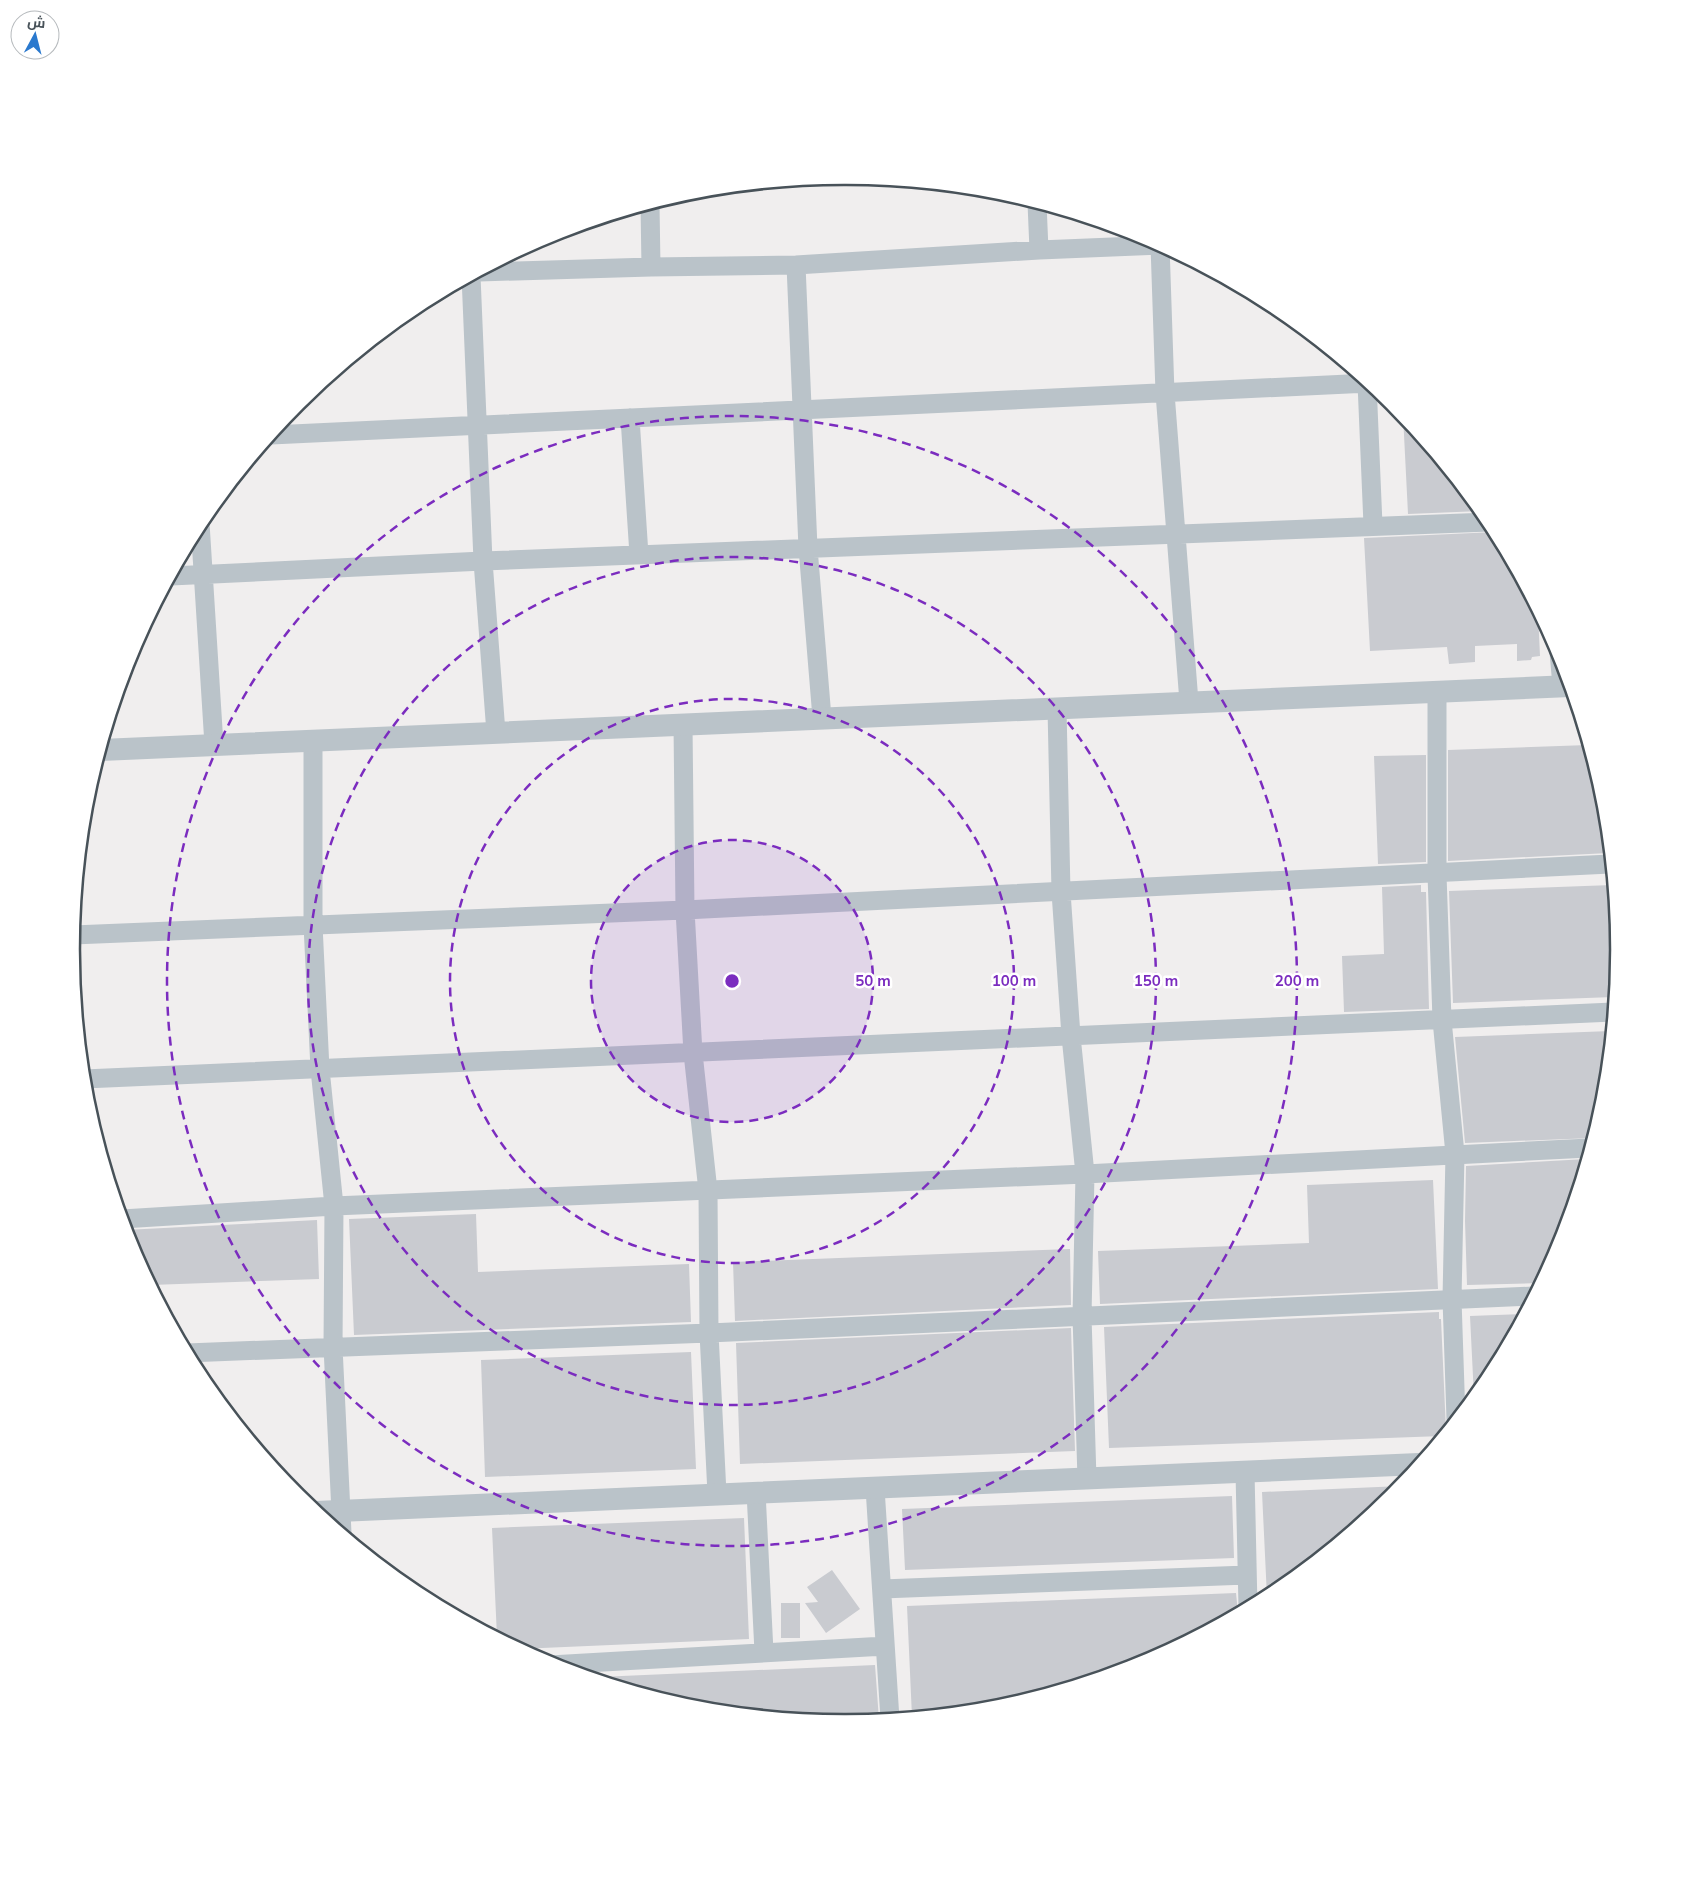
<svg xmlns="http://www.w3.org/2000/svg" width="1690" height="1899" font-family="Mulish,Cairo,sans-serif">
  <style>
    .building { fill: #c9cbd0 }
    .lines { fill: none; stroke-linecap: round; stroke-linejoin: round }
    .minor { stroke: #bac3c9; stroke-width: 19 }
    .tertiary { stroke: #bac3c9; stroke-width: 22 }
    .ring { fill: none; stroke: #7b2cbf; stroke-width: 2.5; stroke-dasharray: 9 6 }
    .rim { fill: none; stroke: #485259; stroke-width: 2.5 }
    .centre { fill: #7b2cbf; stroke: #fff; stroke-width: 2.5 }
    .ring-label { font-size: 15px; text-anchor: middle; font-weight: bold; fill: #7b2cbf; stroke: #fff; stroke-width: 5; stroke-linejoin: round; paint-order: stroke }
  </style>
  <rect width="100%" height="100%" fill="#f0eeee"/>
  <path class="building" d="M1403,415L1473,501L1481,511L1408,514Z
    M1495,532L1538,613L1540,656L1532,657L1531,660L1517,661V644L1475,646V662L1449,664L1447,647L1370,651L1364,538Z
    M1588,745L1604,799L1609,853L1448,861V750Z
    M1426,755V862L1378,864L1374,756Z
    M1421,885V892H1426L1429,1009L1344,1012L1342,956L1384,954L1382,887Z
    M1612,885L1619,950L1614,997L1453,1003L1449,891Z
    M1611,1031L1604,1101L1593,1138L1465,1143L1455,1037Z
    M1586,1159L1560,1246L1540,1283L1467,1285L1465,1221L1466,1166Z
    M1433,1180L1438,1289L1100,1304L1098,1251L1309,1243L1307,1185Z
    M476,1214L478,1272L689,1264L691,1322L354,1335L349,1219Z
    M317,1220L319,1279L151,1285L130,1245L125,1230Z
    M1070,1249L1071,1305L735,1321L733,1262Z
    M1439,1312V1319H1441L1446,1431L1442,1436L1109,1448L1104,1327Z
    M1523,1314L1488,1380L1474,1397L1470,1316Z
    M1071,1328L1075,1451L740,1464L736,1343Z
    M691,1352L696,1469L485,1477L481,1360Z
    M1401,1486L1392,1497L1267,1597L1262,1492Z
    M1232,1496L1234,1558L905,1570L902,1509Z
    M744,1518L749,1639L519,1649L497,1637L492,1528Z
    M832,1570L860,1609L826,1633L805,1603L818,1602L807,1587Z
    M1236,1593L1238,1613L1141,1664L996,1708L912,1717L907,1606Z
    M781,1603H800V1638H781Z
    M875,1665L879,1720L845,1723L694,1708L599,1679V1677Z"/>
  <g class="lines">
    <path class="minor" d="M1037,203L1039,250
      M650,204L651,267
      M1160,245L1165,393L1189,702
      M796,265L808,548L822,718
      M479,272L651,267L796,265L1039,250L1161,245
      M471,276L483,561L496,733
      M1367,383L1373,525
      M630,418L639,555
      M271,435L1369,383
      M200,523L214,745
      M171,576L483,561L1489,522
      M1559,652L1562,686
      M1437,691V874L1442,1020L1455,1154L1452,1299L1456,1419
      M1057,708L1061,892L1071,1036L1085,1174L1082,1316L1087,1479
      M683,724L685,910L693,1053L708,1191L709,1333L717,1494
      M313,741V925L320,1069L334,1206L333,1347L342,1533
      M73,935L685,910L1610,864
      M84,1079L1613,1012
      M122,1219L334,1206L1085,1174L1589,1148
      M187,1353L709,1333L1533,1296
      M1245,1472L1248,1607
      M875,1488L890,1719
      M756,1492L764,1652
      M882,1589L1247,1575
      M550,1665L885,1646"/>
    <path class="tertiary" d="M101,750L1570,686
      M316,1512L1419,1464"/>
  </g>
  <circle cx="732" cy="981" r="141" fill="#7b2cbf" fill-opacity=".12"/>
  <g class="ring">
    <circle cx="732" cy="981" r="141"/>
    <circle cx="732" cy="981" r="282"/>
    <circle cx="732" cy="981" r="424"/>
    <circle cx="732" cy="981" r="565"/>
  </g>
  <path d="M0 0H1690V1899H0ZM844 185H846A764 764 0 0 1 1610 949V950A764 764 0 0 1 846 1714H844A764 764 0 0 1 80 950V949A764 764 0 0 1 844 185Z" fill="#fff" fill-rule="evenodd"/>
  <path class="rim" d="M844 185H846A764 764 0 0 1 1610 949V950A764 764 0 0 1 846 1714H844A764 764 0 0 1 80 950V949A764 764 0 0 1 844 185Z"/>
  <circle cx="732" cy="981" r="8" class="centre"/>
  <g class="ring-label">
    <text x="873" y="986">50 m</text>
    <text x="1014" y="986">100 m</text>
    <text x="1156" y="986">150 m</text>
    <text x="1297" y="986">200 m</text>
  </g>
  <g transform="translate(35 35) rotate(7)"><circle r="24" fill="#ffffff" stroke="#b6babd"/>
  <path d="M0-4L9 19L0 12L-9 19Z" fill="#2a79ce"/>
  <text y="-8" font-size="14" font-weight="bold" text-anchor="middle" fill="#485259">ش</text>
  </g>
</svg>
